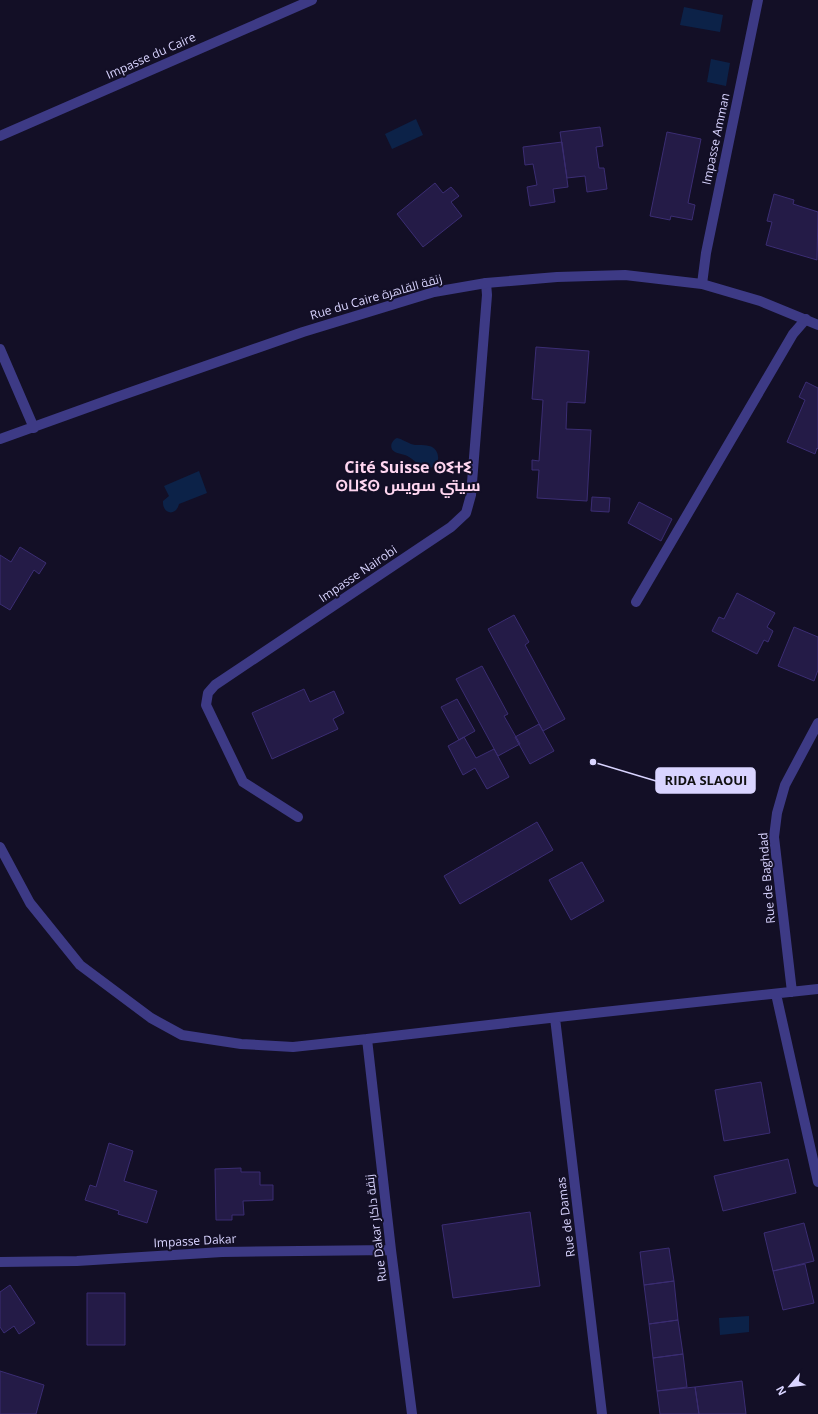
<svg xmlns="http://www.w3.org/2000/svg" width="818" height="1414" font-family="'Open Sans',Cairo,'Noto Sans Tifinagh',sans-serif">
  <style>
    .water { fill: #0c2248 }
    .building { fill: #241b47; stroke: #3b2d73 }
    .lines { fill: none; stroke-linecap: round; stroke-linejoin: round }
    .service { stroke: #3d3a85; stroke-width: 10 }
    .minor { stroke: #3d3a85; stroke-width: 10 }
    .labels { text-anchor: middle; stroke-width: 4; stroke-linejoin: round; paint-order: stroke }
    .street-label { font-size: 12px; fill: #d9d4ff; stroke: #130f26 }
    .district-label { font-size: 16px; font-weight: bold; fill: #ffd6f0; stroke: #130f26 }
    .leader { fill: none; stroke: #d9d4ff; stroke-width: 1.5 }
    .callout-dot { fill: #d9d4ff; stroke: #130f26; stroke-width: 1.5 }
    .callout { fill: #d9d4ff; stroke: #d9d4ff; stroke-width: 1.5 }
    .callout-label { font-size: 13px; text-anchor: middle; font-weight: bold; fill: #111 }
  </style>
  <rect width="100%" height="100%" fill="#130f26"/>
  <path class="water" d="M684,7L723,15L720,32L680,25Z
    M711,59L730,63L726,86L707,82Z
    M416,119L423,135L392,149L385,134Z
    M397,438C402,439 406,442 411,444C416,446 423,444 429,446C440,448 442,465 430,468C422,470 416,461 409,457C405,454 399,454 395,452C388,448 392,440 397,438Z
    M199,471L207,493L179,504C176,517 162,514 163,501L169,496L164,486Z
    M749,1316V1332L720,1335L719,1318Z"/>
  <path class="building" d="M600,127L603,146L596,147L599,168H604L607,189L587,192L585,176L567,178L560,132Z
    M667,132L701,139L688,203L695,205L692,220L671,216L670,220L650,216Z
    M562,142L568,187L553,189L555,202L530,206L527,187L537,185L533,164L525,165L523,147Z
    M435,183L443,193L451,187L459,196L451,202L462,216L423,247L397,214Z
    M774,194L794,200L793,204L818,212L817,260L766,245L772,222L767,221Z
    M536,347L589,351L585,403L567,402L566,429L591,430L587,501L537,498L539,470H532V460L539,461L543,400L532,399Z
    M806,382L818,388V449L817,448L815,454L787,442L805,400L799,397Z
    M592,497L610,498L609,512L591,511Z
    M639,502L672,519L661,541L628,523Z
    M20,547L46,563L39,574L34,570L10,610L0,604V555L11,562Z
    M737,593L775,613L767,627L773,631L768,642L764,640L757,654L712,631L719,617L724,619Z
    M514,615L529,642L525,645L565,719L543,731L488,629Z
    M794,627L818,637V670L814,681L778,666Z
    M482,666L508,714L504,716L520,744L498,756L456,679Z
    M304,689L310,702L334,691L344,713L333,719L338,729L272,759L252,713Z
    M457,699L475,731L459,740L441,707Z
    M539,724L554,751L530,764L515,737Z
    M464,737L476,758L494,749L509,777L487,789L475,768L463,775L448,746Z
    M537,822L553,850L460,904L444,876Z
    M582,862L604,901L571,920L549,880Z
    M761,1082L770,1133L724,1141L715,1090Z
    M109,1143L133,1151L124,1181L157,1191L147,1223L118,1214L119,1211L85,1200L90,1185L96,1187Z
    M788,1159L796,1193L723,1211L714,1176Z
    M241,1168V1172H260V1185H273V1200L243,1201L244,1215H232V1220H216L215,1169Z
    M530,1212L540,1286L453,1298L442,1225Z
    M804,1223L814,1261L773,1271L764,1233Z
    M669,1248L674,1281L644,1285L640,1252Z
    M805,1264L814,1303L783,1310L773,1271Z
    M674,1281L678,1320L649,1324L644,1285Z
    M10,1285L35,1323L19,1334L14,1326L4,1333L0,1327V1292Z
    M87,1293H125V1345H87Z
    M678,1320L683,1354L653,1358L649,1324Z
    M683,1354L687,1387L657,1391L653,1358Z
    M0,1371L44,1385L36,1414H0Z
    M742,1381L746,1414H699L695,1387Z
    M695,1387L699,1414H660L657,1391Z"/>
  <g class="lines">
    <path class="service" d="M636,602L793,334L806,319
      M298,817L243,782L206,705L208,693L215,685L451,527L466,513L471,495L487,295L486,283"/>
    <path class="minor" d="M0,136L312,0
      M702,284L706,253L758,0
      M0,349L34,428
      M0,439L114,398L303,332L434,292L486,283L557,277L625,275L702,284L760,301L818,325
      M0,847L30,903L80,965L151,1018L182,1035L241,1044L293,1047L367,1039L585,1014L818,989
      M792,992L774,837L777,813L785,785L818,723
      M776,994L818,1182
      M555,1018L602,1414
      M367,1039L391,1250L412,1414
      M0,1262L77,1261L222,1252L391,1250"/>
  </g>
  <g class="labels">
    <g class="street-label">
      <text transform="translate(151 56) rotate(-24)" y="4">Impasse du Caire</text>
      <text transform="translate(716 139) rotate(-78)" y="4">Impasse Amman</text>
      <text transform="translate(376 297) rotate(-16)" y="4">Rue du Caire زنقة القاهرة</text>
      <text transform="translate(358 574) rotate(-34)" y="4">Impasse Nairobi</text>
      <text transform="translate(767 878) rotate(-95)" y="4">Rue de Baghdad</text>
      <text transform="translate(566 1217) rotate(-97)" y="4">Rue de Damas</text>
      <text transform="translate(376 1228) rotate(-97)" y="4">Rue Dakar زنقة داكار</text>
      <text transform="translate(195 1241) rotate(-3)" y="4">Impasse Dakar</text>
    </g>
    <g class="district-label">
      <text x="408" y="473">Cité Suisse ⵙⵉⵜⵉ<tspan x="408" dy="18">ⵙⵡⵉⵙ سيتي سويس</tspan></text>
    </g>
  </g>
  <path class="leader" d="M593 762L656 781"/>
  <circle class="callout-dot" cx="593" cy="762" r="4"/>
  <rect class="callout" x="656" y="768" width="99" height="25" rx="4"/>
  <g class="callout-label">
    <text x="706" y="785">RIDA SLAOUI</text>
  </g>
  <g transform="translate(790 1386) rotate(242)" stroke="#130f26" stroke-width="3" paint-order="stroke">
  <path d="M0-3L7 15L0 10L-7 15Z" fill="#d9d4ff"/>
  <text y="-6" font-size="11" font-weight="bold" text-anchor="middle" fill="#d9d4ff">N</text>
  </g>
</svg>
